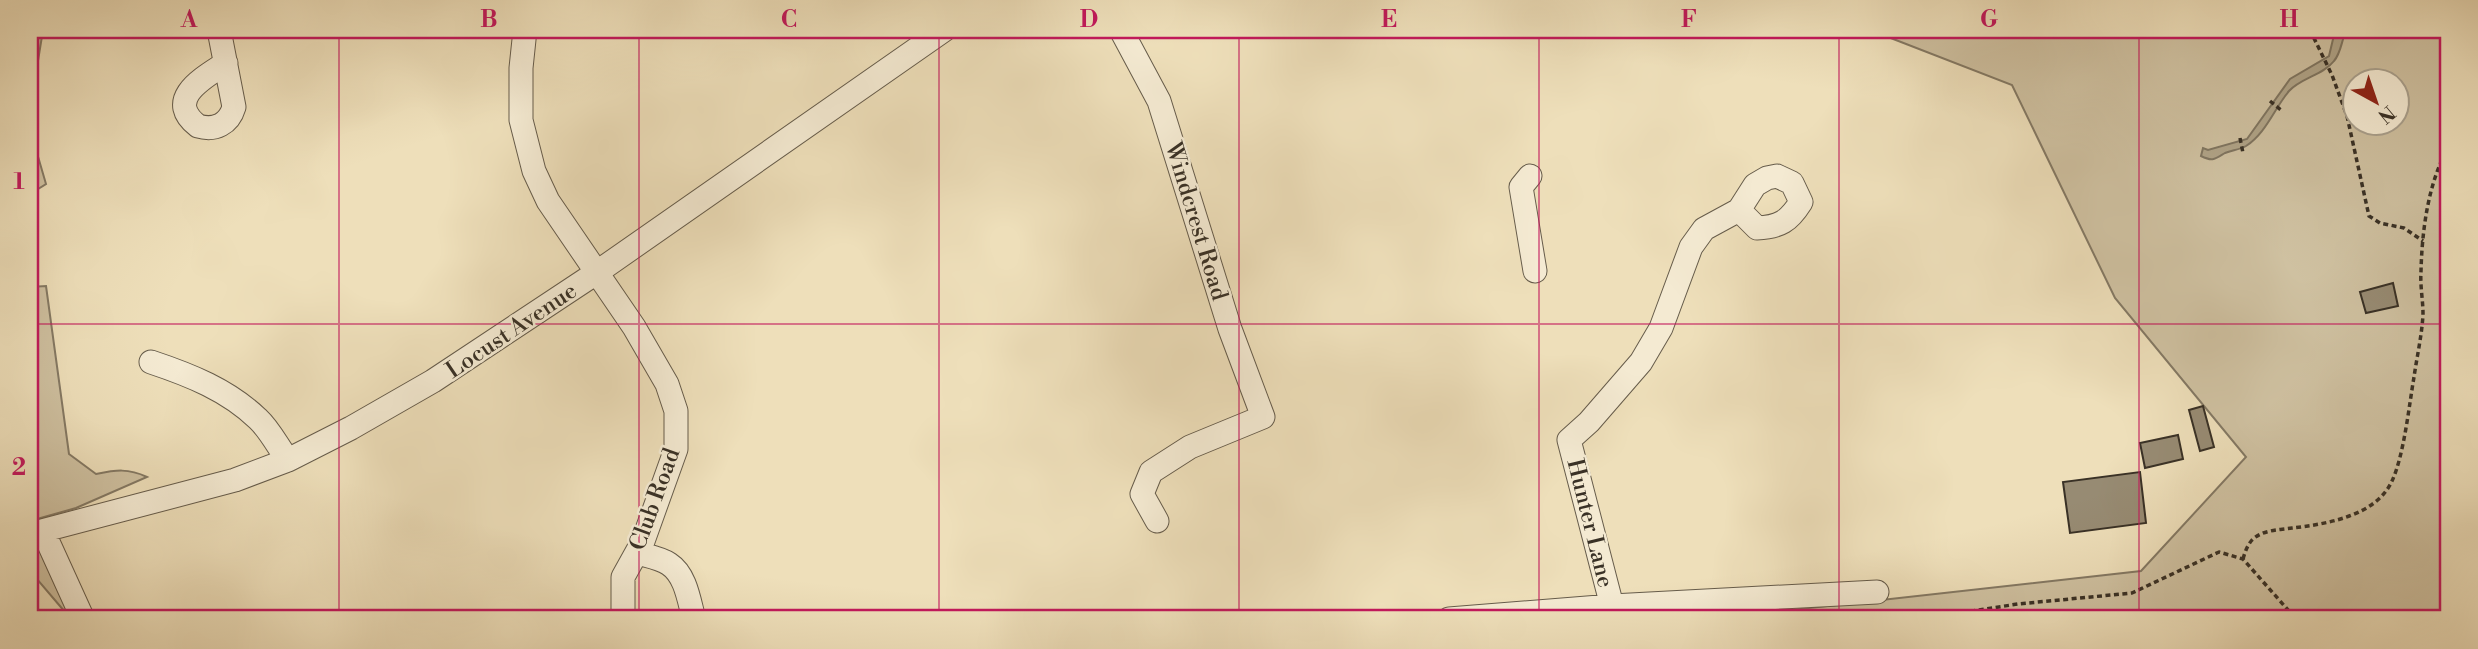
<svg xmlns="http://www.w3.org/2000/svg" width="2478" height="649" font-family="'Libre Bodoni',serif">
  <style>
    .green { fill: #cfc1a1; stroke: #847964; stroke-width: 2; fill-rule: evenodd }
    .water { fill: #b0a488; stroke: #807661; stroke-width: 2 }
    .building { fill: #978b73; stroke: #393126; stroke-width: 2 }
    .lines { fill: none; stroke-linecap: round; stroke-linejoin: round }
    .minor-casing { stroke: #665c4b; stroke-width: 25 }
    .path { stroke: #393126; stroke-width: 3.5; stroke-dasharray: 5 3.5; stroke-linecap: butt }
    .minor { stroke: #f4ead2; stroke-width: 23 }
    .grid { fill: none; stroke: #c2185b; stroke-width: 2; stroke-opacity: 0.55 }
    .labels { text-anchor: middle; stroke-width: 5; stroke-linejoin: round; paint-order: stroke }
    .street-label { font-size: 23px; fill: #393126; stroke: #f4ead2 }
    .neatline { fill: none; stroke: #c2185b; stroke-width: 2.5 }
    .grid-label { font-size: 23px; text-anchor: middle; font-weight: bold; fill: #c2185b }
  </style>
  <rect width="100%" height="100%" fill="#eedfba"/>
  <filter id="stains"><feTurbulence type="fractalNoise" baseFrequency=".00286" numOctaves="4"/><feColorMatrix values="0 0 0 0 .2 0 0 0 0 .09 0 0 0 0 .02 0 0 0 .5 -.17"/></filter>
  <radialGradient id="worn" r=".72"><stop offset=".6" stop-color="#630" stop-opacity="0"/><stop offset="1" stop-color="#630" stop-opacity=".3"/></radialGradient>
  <path class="green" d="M30,30H43L30,110Z
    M1870,30H2448V619H1711L2141,571L2246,457L2115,298L2012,85ZM2356,80H2398V122H2356Z
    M30,129L46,184L30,194Z
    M46,286L69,454L96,474C116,470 128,468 147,477L76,508L30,521V287Z
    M30,546L39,549L71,619L30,571Z"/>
  <path class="water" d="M2339,30H2360L2344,36C2341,45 2340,54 2334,61C2323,75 2301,78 2289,91C2274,109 2266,133 2246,146C2239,150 2232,150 2225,153C2215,159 2213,162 2201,156L2203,148L2208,150L2247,139L2290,79L2329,56L2334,35Z"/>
  <path class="building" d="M2393,283L2398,306L2366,313L2360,292Z
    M2203,406L2214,447L2200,451L2189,410Z
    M2178,435L2183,459L2145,468L2140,443Z
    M2140,472L2146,523L2070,533L2063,482Z"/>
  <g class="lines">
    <g class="minor-casing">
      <path id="minor" d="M219,30L234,107C229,124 215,131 198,126C163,99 205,77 226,63
        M525,30L521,68V120L534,171L548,201L634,327L667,384L676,411V449L643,541L623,577V619
        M1121,30L1159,101L1230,329L1263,417L1190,447L1151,472L1142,494L1157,521
        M1530,176L1521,187L1535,271
        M151,362C190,375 228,390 258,419C270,430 278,447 288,460
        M43,531L83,619
        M30,534L235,480L288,460L351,428L433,381L596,273L944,30
        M637,553C647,556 660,558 669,564C686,575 689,601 694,619
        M1612,606L1569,440L1589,422L1641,362L1661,328L1691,247L1704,229L1739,210L1755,185L1767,178L1777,176L1792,183L1801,202C1789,221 1780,227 1757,228L1739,210
        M1449,619L1612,606L1877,592"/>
    </g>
    <path class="path" d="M2310,30L2332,75L2347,116L2369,216L2380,223L2404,228L2423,241
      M2270,101L2281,110
      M2240,138L2243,153
      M2243,559C2245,552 2247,546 2252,540C2262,530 2278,530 2292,528C2327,524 2376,516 2392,481C2404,455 2409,406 2414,377C2417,356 2422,335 2423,314C2423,300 2420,286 2421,271C2422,231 2428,183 2448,148
      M1920,619L2018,604L2132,593L2219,552L2243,559L2296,619"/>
    <use href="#minor" class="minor"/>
  </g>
  <path class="grid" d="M339,30V619M639,30V619M939,30V619M1239,30V619M1539,30V619M1839,30V619M2139,30V619M30,324H2448"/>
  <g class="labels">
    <g class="street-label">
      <text transform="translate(1197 221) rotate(73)" y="8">Windcrest Road</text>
      <text transform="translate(511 330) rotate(-34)" y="8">Locust Avenue</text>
      <text transform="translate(654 499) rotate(-70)" y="8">Club Road</text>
      <text transform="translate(1591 523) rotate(76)" y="8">Hunter Lane</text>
    </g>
  </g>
  <rect width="2478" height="649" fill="none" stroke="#eedfba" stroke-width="77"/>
  <g transform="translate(2376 102) rotate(140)"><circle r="33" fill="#f4ead2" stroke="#a9a08d" stroke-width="2"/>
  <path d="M0-5L12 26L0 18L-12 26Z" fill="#8f2418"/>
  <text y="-10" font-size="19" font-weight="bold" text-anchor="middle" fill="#393126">N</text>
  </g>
  <rect x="38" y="38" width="2402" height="572" class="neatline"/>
  <g class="grid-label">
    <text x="189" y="27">A</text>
    <text x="489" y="27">B</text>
    <text x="789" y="27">C</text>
    <text x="1089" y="27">D</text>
    <text x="1389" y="27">E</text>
    <text x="1689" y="27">F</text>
    <text x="1989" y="27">G</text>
    <text x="2289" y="27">H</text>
    <text x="19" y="189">1</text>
    <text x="19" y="475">2</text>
  </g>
  <rect width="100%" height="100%" filter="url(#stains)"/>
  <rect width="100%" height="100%" fill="url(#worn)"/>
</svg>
